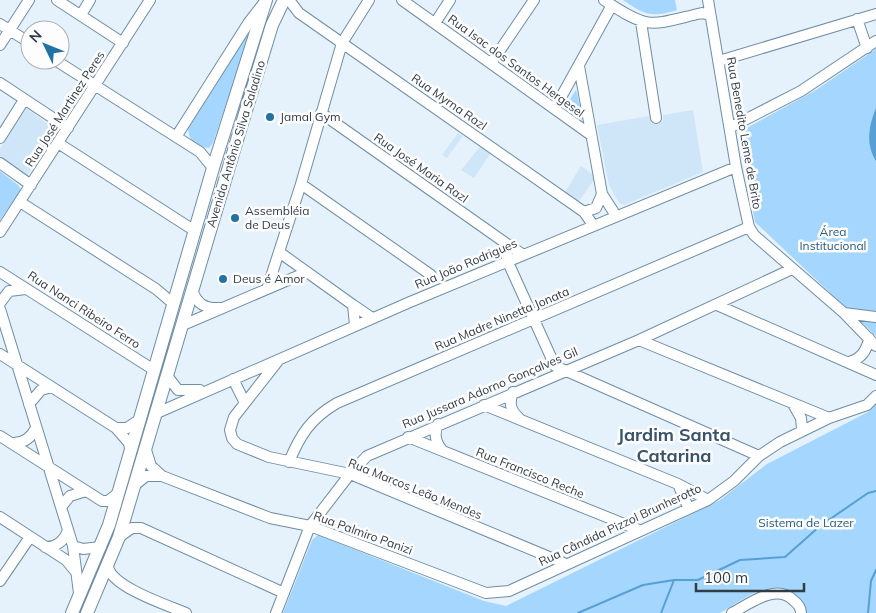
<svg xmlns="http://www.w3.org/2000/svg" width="876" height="613" font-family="Mulish,sans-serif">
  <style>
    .built { fill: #cfe6f9 }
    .green { fill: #a5d6fd }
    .water { fill: #57a0d5 }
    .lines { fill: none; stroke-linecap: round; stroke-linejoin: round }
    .stream { stroke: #57a0d5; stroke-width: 2 }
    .minor-casing { stroke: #6f8da4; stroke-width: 12 }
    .major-casing { stroke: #6f8da4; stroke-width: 14 }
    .minor { stroke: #fff; stroke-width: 10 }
    .major { stroke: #fff; stroke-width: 12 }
    .poi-dot { fill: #2471a4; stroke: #fdfdfd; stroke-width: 2 }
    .labels { text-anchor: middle; stroke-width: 5; stroke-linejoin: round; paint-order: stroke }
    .street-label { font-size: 12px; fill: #303c46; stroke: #fdfdfd }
    .poi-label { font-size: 12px; fill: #303c46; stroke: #fdfdfd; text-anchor: start }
    .park-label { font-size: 12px; fill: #265b80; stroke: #fdfdfd }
    .district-label { font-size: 18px; font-weight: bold; fill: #38546a; stroke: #fdfdfd }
  </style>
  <rect width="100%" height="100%" fill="#e5f2fc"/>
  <path class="built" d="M26,108L56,130L27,176L0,156V149Z
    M693,110L703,172L624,205L619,203L609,185L597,125L649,116L651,123L657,125L663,120V115Z
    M458,133L463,136L447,158L442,155Z
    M480,147L491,153L474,178L461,170Z
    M581,166L596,177L579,201L565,192Z"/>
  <path class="green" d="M623,0H675L677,10C651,18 645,15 623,0Z
    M251,29L213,143L209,148C196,146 190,143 188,129Z
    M876,49V336L755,222L740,138L743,130L816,90Z
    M576,90L583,118L581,120L565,107Z
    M0,171L18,185L21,190L0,220Z
    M876,403V613H806C805,606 799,598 793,594C764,579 745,599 720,613H283L312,540L318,535L484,601L506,606L720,500L767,464L868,412Z"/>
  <path class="water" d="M876,108V161C865,144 869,125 876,108Z"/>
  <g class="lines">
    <path class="stream" d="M578,613L643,585L674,580H698L740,560L785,557L820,526L868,493L876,491
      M661,613L674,580
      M868,613L871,581L876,570"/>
    <g class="minor-casing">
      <path id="minor" d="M57,0L123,43
        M289,0L299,13L584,212L593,225
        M402,0L591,135
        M604,0C650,31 650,25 702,13L710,15
        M708,0L736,167L749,227L754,235L844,313L876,346
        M81,15L90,0
        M857,19L867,48
        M641,22L656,118
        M435,23L450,0
        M0,24L30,43
        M0,45L29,0
        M55,60L200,152L213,168
        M719,61L876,14
        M492,62L534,0
        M579,66L602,194L596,208L584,212
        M0,83L68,128
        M555,108L612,5
        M321,113L507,244
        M731,127L801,91L876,41
        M176,137L249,22L263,4
        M0,138L24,100
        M58,143L195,231
        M0,163L31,185
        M301,184L431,275
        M602,194L613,211
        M20,202L156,289L169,300L174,301
        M0,232L150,0
        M279,252L353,305
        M522,254L507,244V260L555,366L759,456
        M0,272L154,370
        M267,289L301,184L342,43L369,0
        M192,290C197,304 205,309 220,308
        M0,303L9,291L26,289
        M717,305L876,375
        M0,309L73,546L79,593
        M844,313L876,317
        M183,325L307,272
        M355,325L353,305L372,318
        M639,340L829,418
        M0,354L116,428L129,443L130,449
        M278,361L234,417L230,430L232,438L237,444L269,457L350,474L566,564
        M849,362C861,359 867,351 869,338
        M168,377L178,390H200
        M233,379L245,403
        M513,392C509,403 510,410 519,418
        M29,404L41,390L52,387
        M793,404L801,418L802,429
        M484,405L678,484L708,500
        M157,413L410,302L736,167
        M438,424C434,434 435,441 442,450
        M116,428H127L139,420
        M0,436L102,501H108L117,494
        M408,437L639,530
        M11,443C23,444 31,438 36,428
        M146,450L151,466L162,476
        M289,462C300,435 311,418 337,403L749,227
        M678,484L688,507
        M135,485L146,476H162L270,518L310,526L486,593L509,591L708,500L734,481L759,456L780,442L829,418L867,405L876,396
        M61,507L70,496L86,491
        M0,517L66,560L76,572
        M119,537L132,528H141L284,593
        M73,546L83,549L101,547
        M45,547C56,548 65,540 68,530
        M108,567C112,587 167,605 186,613
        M0,581L30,537
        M276,613L310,526L350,474L367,456L639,340L792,269
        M732,613C749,604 776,583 793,600C797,603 801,608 801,613"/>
    </g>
    <g class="major-casing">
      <path id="major" d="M72,613L109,525L213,168L266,0
        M87,613L119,537L237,140L272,25L284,0"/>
    </g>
    <use href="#minor" class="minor"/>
    <use href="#major" class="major"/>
  </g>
  <g class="poi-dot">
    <circle cx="270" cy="117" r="5"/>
    <circle cx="235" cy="218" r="5"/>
    <circle cx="223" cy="279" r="5"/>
  </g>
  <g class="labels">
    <g class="street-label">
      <text transform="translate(516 66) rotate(36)" y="4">Rua Isac dos Santos Hergesel</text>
      <text transform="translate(449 102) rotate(35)" y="4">Rua Myrna Razl</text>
      <text transform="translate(65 109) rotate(-57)" y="4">Rua José Martinez Peres</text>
      <text transform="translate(744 133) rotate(80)" y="4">Rua Benedito Leme de Brito</text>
      <text transform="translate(236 144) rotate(-73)" y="4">Avenida Antônio Silva Saladino</text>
      <text transform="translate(421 168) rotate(35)" y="4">Rua José Maria Razl</text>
      <text transform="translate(466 264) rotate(-23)" y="4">Rua João Rodrigues</text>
      <text transform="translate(84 310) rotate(33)" y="4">Rua Nanci Ribeiro Ferro</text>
      <text transform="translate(502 319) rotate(-23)" y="4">Rua Madre Ninetta Jonata</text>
      <text transform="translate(490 388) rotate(-23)" y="4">Rua Jussara Adorno Gonçalves Gil</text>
      <text transform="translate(530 473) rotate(22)" y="4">Rua Francisco Reche</text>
      <text transform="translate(415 489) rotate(22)" y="4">Rua Marcos Leão Mendes</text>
      <text transform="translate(620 525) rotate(-25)" y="4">Rua Cândida Pizzol Brunherotto</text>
      <text transform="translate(363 533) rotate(20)" y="4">Rua Palmiro Panizi</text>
    </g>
    <g class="poi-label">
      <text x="280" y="121">Jamal Gym</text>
      <text x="245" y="215">Assembléia<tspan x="245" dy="14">de Deus</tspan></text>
      <text x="233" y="283">Deus é Amor</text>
    </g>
    <g class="park-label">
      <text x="833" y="236">Área<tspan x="833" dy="14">Institucional</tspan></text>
      <text x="806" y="527">Sistema de Lazer</text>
    </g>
    <g class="district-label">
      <text x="674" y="441">Jardim Santa<tspan x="674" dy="21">Catarina</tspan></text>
    </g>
  </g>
  <g transform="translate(45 45) rotate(313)"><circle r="24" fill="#fdfdfd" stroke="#abb0b4"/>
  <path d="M0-4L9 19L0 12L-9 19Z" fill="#2471a4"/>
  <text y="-8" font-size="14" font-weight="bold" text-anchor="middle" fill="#303c46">N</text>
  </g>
  <path d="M696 583v8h108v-8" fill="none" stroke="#303c46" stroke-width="2.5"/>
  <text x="704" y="583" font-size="15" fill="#303c46" stroke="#fdfdfd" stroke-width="4" paint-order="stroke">100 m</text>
</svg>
